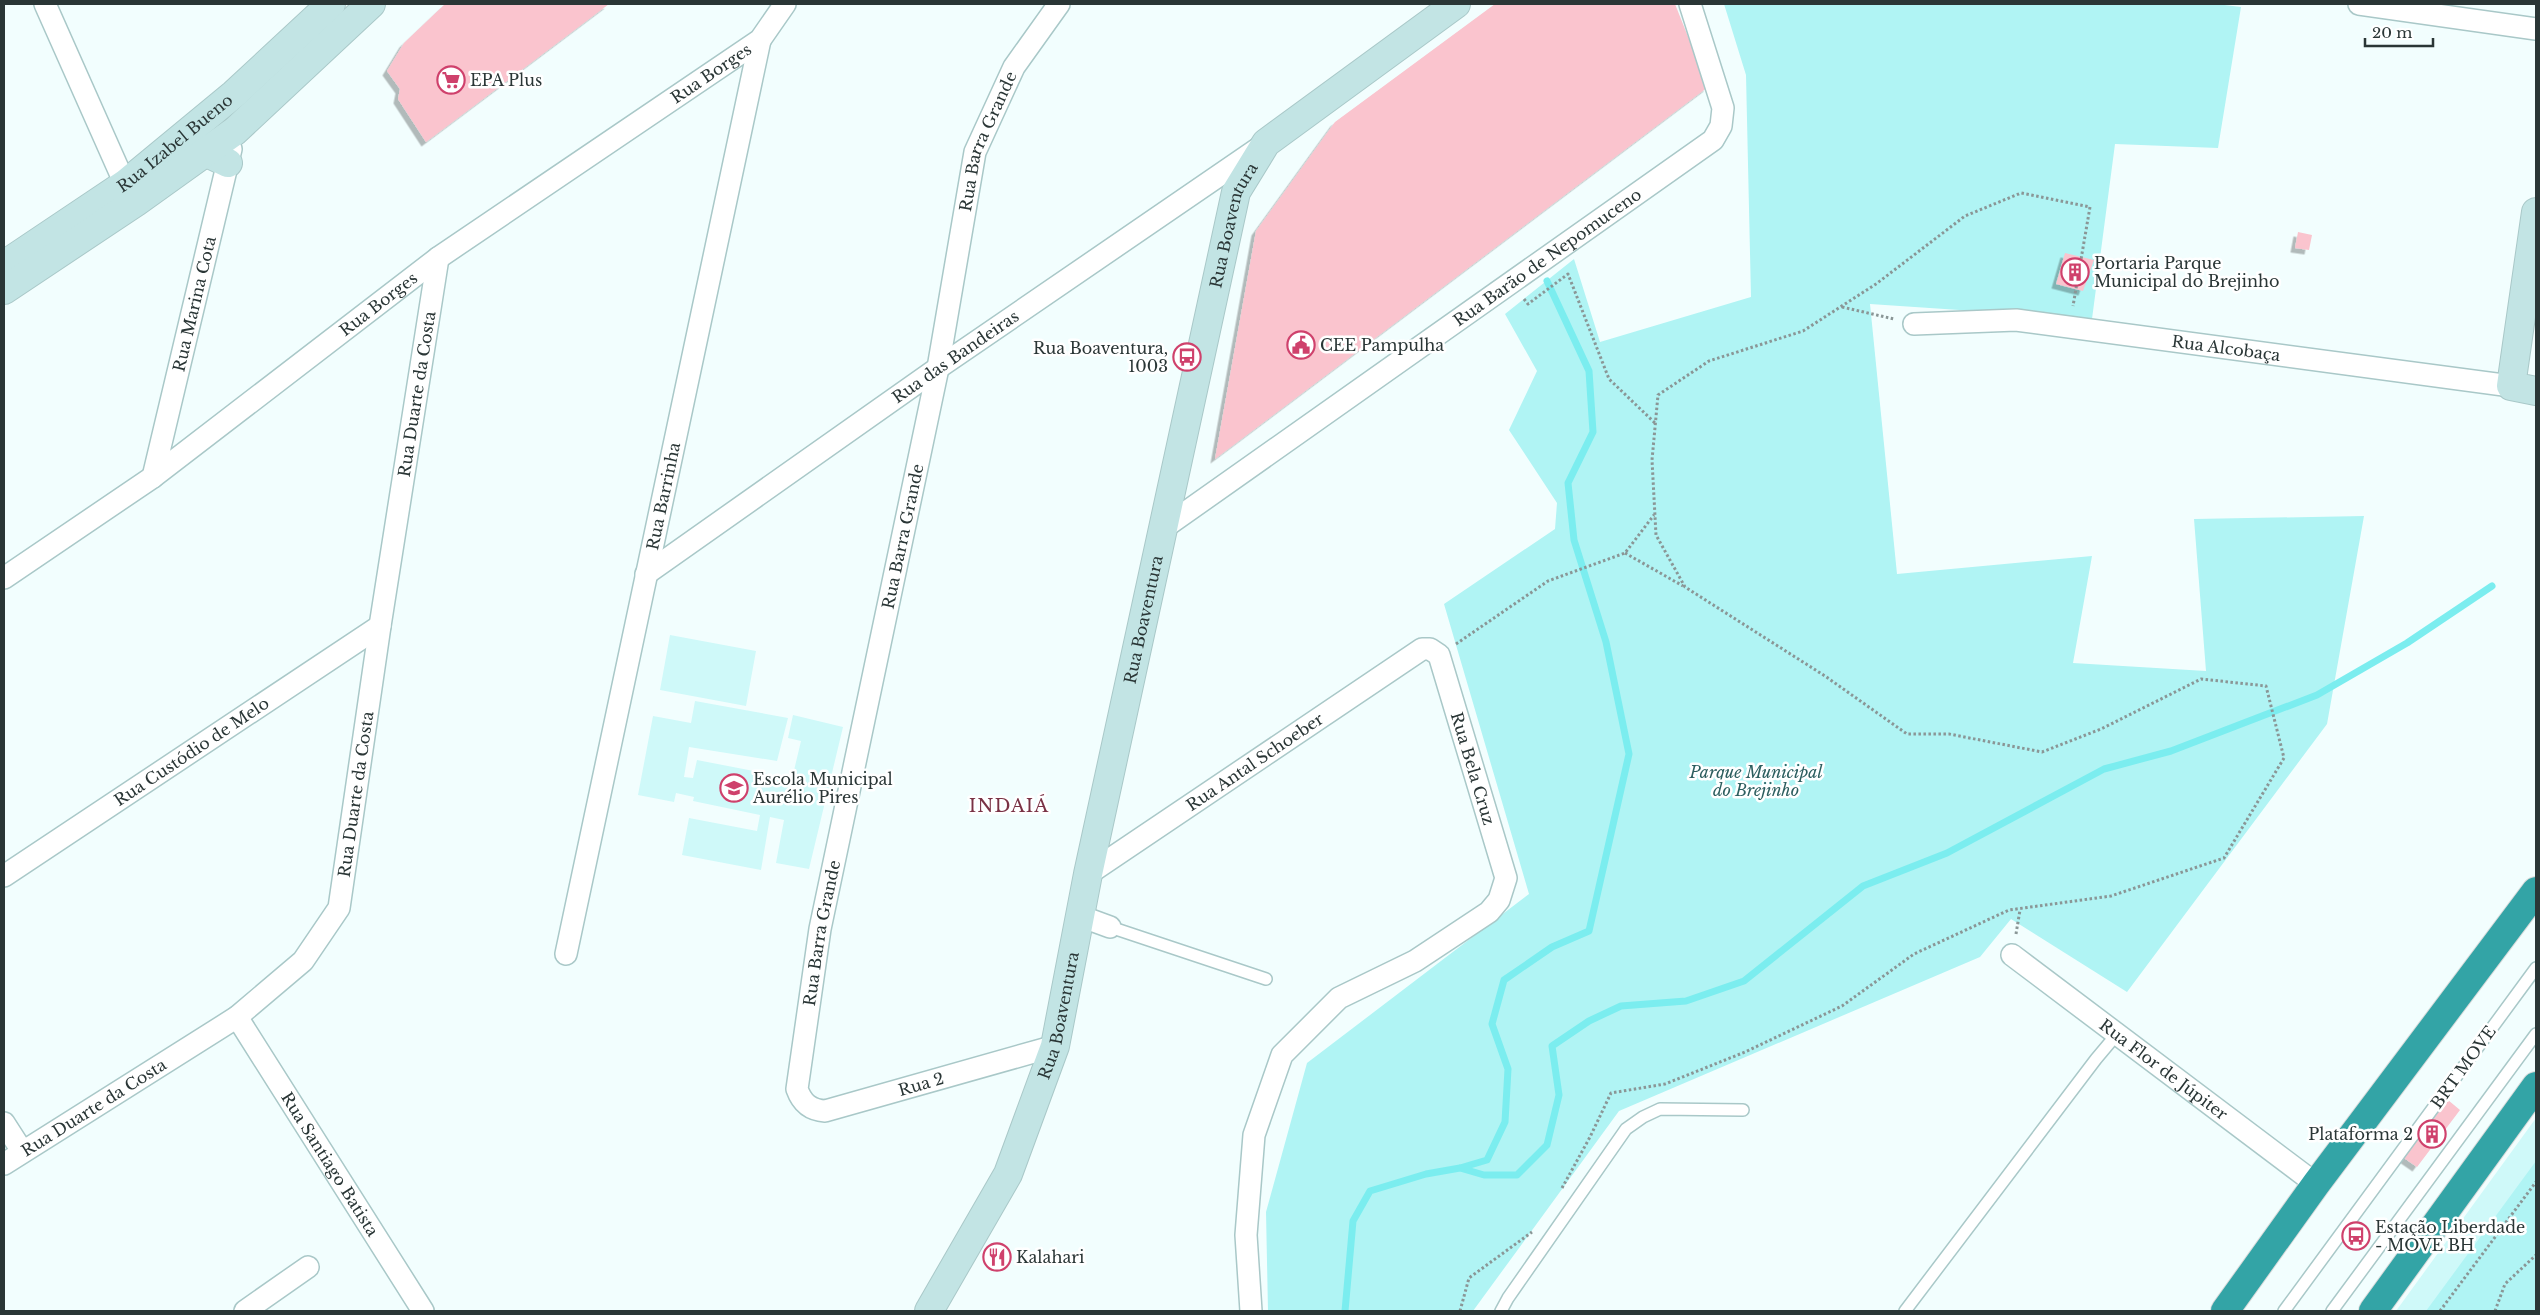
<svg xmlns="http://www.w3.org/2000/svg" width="2540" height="1315" font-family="'Libre Baskerville',serif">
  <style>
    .built { fill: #cff9f9 }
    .green { fill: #b0f4f4 }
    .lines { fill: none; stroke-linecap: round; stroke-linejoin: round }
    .stream { stroke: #7bedef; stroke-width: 7 }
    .building { fill: #fac4ce; filter: url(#shadow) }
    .lane-casing { stroke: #a9c8c8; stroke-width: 14 }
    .street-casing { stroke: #a9c8c8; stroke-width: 24 }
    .secondary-casing { stroke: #a9c8c8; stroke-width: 30 }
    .highway-casing { stroke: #d9dbdb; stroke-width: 30 }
    .path { stroke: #8a9696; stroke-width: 3; stroke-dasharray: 2.5 2.5; stroke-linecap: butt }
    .lane { stroke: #fff; stroke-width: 11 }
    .street { stroke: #fff; stroke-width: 21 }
    .secondary { stroke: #c2e4e4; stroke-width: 28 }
    .highway { stroke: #33a4a6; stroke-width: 28 }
    .labels { text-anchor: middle; stroke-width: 5; stroke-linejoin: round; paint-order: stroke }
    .street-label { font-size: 16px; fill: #2a3636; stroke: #fff }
    .poi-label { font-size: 16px; fill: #2a3636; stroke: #fff; text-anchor: start }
    .park-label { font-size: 16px; font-style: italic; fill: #2c5e5f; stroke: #fff }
    .neighbourhood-label { font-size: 18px; letter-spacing: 1px; fill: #793245; stroke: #fff }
  </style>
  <defs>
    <filter id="shadow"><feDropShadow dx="-4.5" dy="4.5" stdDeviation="0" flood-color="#0004"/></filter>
  </defs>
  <rect width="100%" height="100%" fill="#f2fefe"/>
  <path class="built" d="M670,635L756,651L746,706L660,690Z
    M695,701L788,718L777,761L689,747L684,777L693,778L697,760L779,776L778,780L791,783L801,741L788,738L793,715L843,727L809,869L776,863L784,820L770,817L761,870L682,855L689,818L757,831L760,815L693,801L694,797L676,793L674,802L638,795L653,716L691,723Z
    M2536,1118V1311H2396Z"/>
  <path class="green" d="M1724,4H2216L2241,7L2218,148L2115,144L2092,319L1870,304L1897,574L2092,556L2073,663L2206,671L2194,519L2364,516L2327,724L2127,992L2011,919L1980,957L1619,1111L1473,1311H1268L1266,1212L1307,1063L1529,894L1444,604L1555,529L1557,503L1509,430L1537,371L1505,314L1574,259L1600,342L1751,297L1746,75Z
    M2536,1161V1311H2426Z"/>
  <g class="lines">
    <path class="stream" d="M1460,1168L1484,1175H1517L1547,1145L1559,1095L1552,1046L1589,1021L1621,1006L1686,1001L1744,981L1863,886L1947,853L2104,769L2171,751L2317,695L2407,643L2492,586
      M1345,1311L1353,1221L1370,1191L1426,1174L1460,1168L1487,1160L1505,1122L1508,1069L1492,1024L1504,980L1552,947L1589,931L1629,754L1606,642L1574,540L1568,483L1593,432L1589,371L1547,281"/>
  </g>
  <path class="building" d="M445,4H609L426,142L398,99L400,89L387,71L404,43Z
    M1495,4H1675L1708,87L1215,459L1256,231L1335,122Z
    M2298,232L2312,235L2309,250L2295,248Z
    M2065,253L2094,260L2083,291L2056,284Z
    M2448,1100L2460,1110L2417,1167L2404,1158Z"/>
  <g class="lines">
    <g class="lane-casing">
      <path id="lane" d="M1110,927L1266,979
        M1501,1311L1508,1298L1626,1129L1643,1117L1660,1109L1743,1110
        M1905,1311L2096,1059L2117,1034
        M2284,1311L2536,968
        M2332,1311L2536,1034"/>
    </g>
    <g class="street-casing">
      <g id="street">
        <path d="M45,4L125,184L133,197"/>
        <path d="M2359,4L2536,29"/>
        <path id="s1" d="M1914,324L2016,320L2511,386"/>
        <path id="s2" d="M153,477L231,149"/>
        <path id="s3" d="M1165,527L1713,140L1721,126L1723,108L1690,4"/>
        <path id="s4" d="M646,574L938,368L1262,146"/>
        <path id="s5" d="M4,578L153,477L438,258L760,40L785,4"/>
        <path id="s6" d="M1088,874L1422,649H1430L1439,655L1506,878L1499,900L1489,912L1415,961L1339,998L1282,1055L1254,1135L1246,1235L1251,1311"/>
        <path id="s7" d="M4,876L380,626"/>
        <path d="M1080,916L1110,927"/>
        <path id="s8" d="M566,954L760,40"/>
        <path id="s9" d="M2012,955L2316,1184"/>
        <path id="s10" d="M237,1017L423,1311"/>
        <path id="s11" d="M1055,1046L825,1111C810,1110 802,1103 797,1089L820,929L938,368L975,152L1014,67L1059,4"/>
        <path d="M4,1123L22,1151"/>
        <path id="s12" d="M4,1164L237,1017L303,961L339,908L380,626L438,258"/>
        <path d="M245,1311L308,1267"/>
      </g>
    </g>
    <g class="secondary-casing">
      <g id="secondary">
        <path d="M205,152L228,163"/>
        <path d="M2536,212L2511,386L2536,391"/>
        <path id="s13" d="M4,265L125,184L234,94L331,4"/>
        <path d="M4,290L136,202L235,131L371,4"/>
        <path id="s14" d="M929,1311L1008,1174L1055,1046L1088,874L1236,192L1266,143L1456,4"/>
      </g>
    </g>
    <g class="highway-casing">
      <path id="highway" d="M2225,1311L2316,1184L2536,891
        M2373,1311L2536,1086"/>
    </g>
    <path class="path" d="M1524,299L1528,304L1568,274L1609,379L1655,423
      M1842,307L1894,319
      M1625,553L1683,586
      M1456,644L1548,581L1625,553L1654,515
      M2016,934L2020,910
      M1562,1188L1590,1137L1611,1093L1665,1084L1745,1052L1842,1006L1914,954L2009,910L2111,896L2224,858L2284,758L2266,686L2201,679L2101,729L2042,752L1949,734H1907L1825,676L1685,587L1656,535L1652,460L1658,395L1709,361L1803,331L1876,284L1965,216L2021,193L2090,207L2073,306
      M1460,1311L1469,1278L1532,1232
      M2440,1311L2536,1182
      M2495,1311L2505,1284L2536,1255"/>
    <use href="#lane" class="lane"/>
    <use href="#street" class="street"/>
    <use href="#secondary" class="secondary"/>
    <use href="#highway" class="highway"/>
  </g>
  <defs>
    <g id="supermarket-ring" transform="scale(1.4375)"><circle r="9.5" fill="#fff" stroke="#cf416c" stroke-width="1.5"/><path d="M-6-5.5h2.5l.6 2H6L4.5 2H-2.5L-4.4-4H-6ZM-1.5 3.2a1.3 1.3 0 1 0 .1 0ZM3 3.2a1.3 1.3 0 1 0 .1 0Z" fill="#cf416c"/></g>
    <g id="building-ring" transform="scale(1.4375)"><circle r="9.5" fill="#fff" stroke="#cf416c" stroke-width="1.5"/><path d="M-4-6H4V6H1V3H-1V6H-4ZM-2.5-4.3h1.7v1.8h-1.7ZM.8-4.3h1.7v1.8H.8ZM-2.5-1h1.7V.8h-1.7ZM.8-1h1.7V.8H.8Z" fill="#cf416c"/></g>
    <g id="civic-ring" transform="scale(1.4375)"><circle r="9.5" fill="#fff" stroke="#cf416c" stroke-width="1.5"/><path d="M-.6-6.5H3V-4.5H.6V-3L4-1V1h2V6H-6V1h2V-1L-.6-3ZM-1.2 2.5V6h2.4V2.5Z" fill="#cf416c"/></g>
    <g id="bus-ring" transform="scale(1.4375)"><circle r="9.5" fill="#fff" stroke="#cf416c" stroke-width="1.5"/><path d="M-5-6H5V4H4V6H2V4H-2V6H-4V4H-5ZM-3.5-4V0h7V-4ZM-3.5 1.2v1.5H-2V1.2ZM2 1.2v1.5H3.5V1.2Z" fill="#cf416c"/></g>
    <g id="school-ring" transform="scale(1.4375)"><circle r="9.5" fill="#fff" stroke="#cf416c" stroke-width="1.5"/><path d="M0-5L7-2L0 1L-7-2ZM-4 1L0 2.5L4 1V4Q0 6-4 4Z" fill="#cf416c"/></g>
    <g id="restaurant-ring" transform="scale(1.4375)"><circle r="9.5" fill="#fff" stroke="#cf416c" stroke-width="1.5"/><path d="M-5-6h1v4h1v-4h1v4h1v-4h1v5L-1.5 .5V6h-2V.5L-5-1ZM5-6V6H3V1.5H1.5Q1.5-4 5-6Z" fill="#cf416c"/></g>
  </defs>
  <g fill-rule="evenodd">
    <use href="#supermarket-ring" x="451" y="80"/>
    <use href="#building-ring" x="2075" y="272"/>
    <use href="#civic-ring" x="1301" y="345"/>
    <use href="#bus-ring" x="1187" y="357"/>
    <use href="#school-ring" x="734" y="788"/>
    <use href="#building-ring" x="2432" y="1134"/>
    <use href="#bus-ring" x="2356" y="1236"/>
    <use href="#restaurant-ring" x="997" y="1257"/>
  </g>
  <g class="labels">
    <g class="street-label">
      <text dy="6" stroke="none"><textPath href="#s5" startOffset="869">Rua Borges</textPath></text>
      <text dy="6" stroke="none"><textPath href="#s11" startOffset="1245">Rua Barra Grande</textPath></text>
      <text dy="6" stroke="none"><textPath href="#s13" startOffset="210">Rua Izabel Bueno</textPath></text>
      <text dy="6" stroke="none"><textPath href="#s14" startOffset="1135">Rua Boaventura</textPath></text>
      <text dy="6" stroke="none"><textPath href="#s3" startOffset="468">Rua Barão de Nepomuceno</textPath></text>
      <text dy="6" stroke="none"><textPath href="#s2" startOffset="178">Rua Marina Cota</textPath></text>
      <text dy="6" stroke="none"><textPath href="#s5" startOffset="464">Rua Borges</textPath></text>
      <text dy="6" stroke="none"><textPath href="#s1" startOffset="314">Rua Alcobaça</textPath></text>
      <text dy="6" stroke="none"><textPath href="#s4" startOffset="378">Rua das Bandeiras</textPath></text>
      <text dy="6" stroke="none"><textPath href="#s12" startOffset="946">Rua Duarte da Costa</textPath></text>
      <text dy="6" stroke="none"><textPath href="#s8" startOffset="468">Rua Barrinha</textPath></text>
      <text dy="6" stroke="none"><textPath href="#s11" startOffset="840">Rua Barra Grande</textPath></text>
      <text dy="6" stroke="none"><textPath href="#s14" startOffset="730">Rua Boaventura</textPath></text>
      <text dy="6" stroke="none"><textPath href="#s7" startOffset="225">Rua Custódio de Melo</textPath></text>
      <text dy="6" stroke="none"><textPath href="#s6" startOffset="201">Rua Antal Schoeber</textPath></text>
      <text dy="6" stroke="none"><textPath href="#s6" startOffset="540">Rua Bela Cruz</textPath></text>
      <text dy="6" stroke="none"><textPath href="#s12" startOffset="541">Rua Duarte da Costa</textPath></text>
      <text dy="6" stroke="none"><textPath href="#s11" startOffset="435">Rua Barra Grande</textPath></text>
      <text dy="6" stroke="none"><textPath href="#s14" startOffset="325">Rua Boaventura</textPath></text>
      <text transform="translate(2463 1067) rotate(-54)" y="6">BRT MOVE</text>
      <text dy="6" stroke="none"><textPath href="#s9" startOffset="190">Rua Flor de Júpiter</textPath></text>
      <text transform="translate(921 1084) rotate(-16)" y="6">Rua 2</text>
      <text dy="6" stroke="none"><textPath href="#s12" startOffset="106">Rua Duarte da Costa</textPath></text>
      <text dy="6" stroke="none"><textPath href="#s10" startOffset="174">Rua Santiago Batista</textPath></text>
    </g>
    <g class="poi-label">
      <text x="470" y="86">EPA Plus</text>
      <text x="2094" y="269">Portaria Parque<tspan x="2094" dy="18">Municipal do Brejinho</tspan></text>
      <text x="1320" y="351">CEE Pampulha</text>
      <text x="1168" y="354" text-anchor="end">Rua Boaventura,<tspan x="1168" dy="18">1003</tspan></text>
      <text x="753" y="785">Escola Municipal<tspan x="753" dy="18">Aurélio Pires</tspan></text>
      <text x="2413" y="1140" text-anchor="end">Plataforma 2</text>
      <text x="2375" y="1233">Estação Liberdade<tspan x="2375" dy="18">- MOVE BH</tspan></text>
      <text x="1016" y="1263">Kalahari</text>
    </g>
    <g class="park-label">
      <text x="1756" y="778">Parque Municipal<tspan x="1756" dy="18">do Brejinho</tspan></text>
    </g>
    <g class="neighbourhood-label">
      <text x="1009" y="812">INDAIÁ</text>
    </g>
  </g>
  <rect width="2540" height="1315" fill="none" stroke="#2a3636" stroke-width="10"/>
  <path d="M2365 38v8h68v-8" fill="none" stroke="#2a3636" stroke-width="2.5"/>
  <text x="2372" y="38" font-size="15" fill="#2a3636" stroke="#ffffff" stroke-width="4" paint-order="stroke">20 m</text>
</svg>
